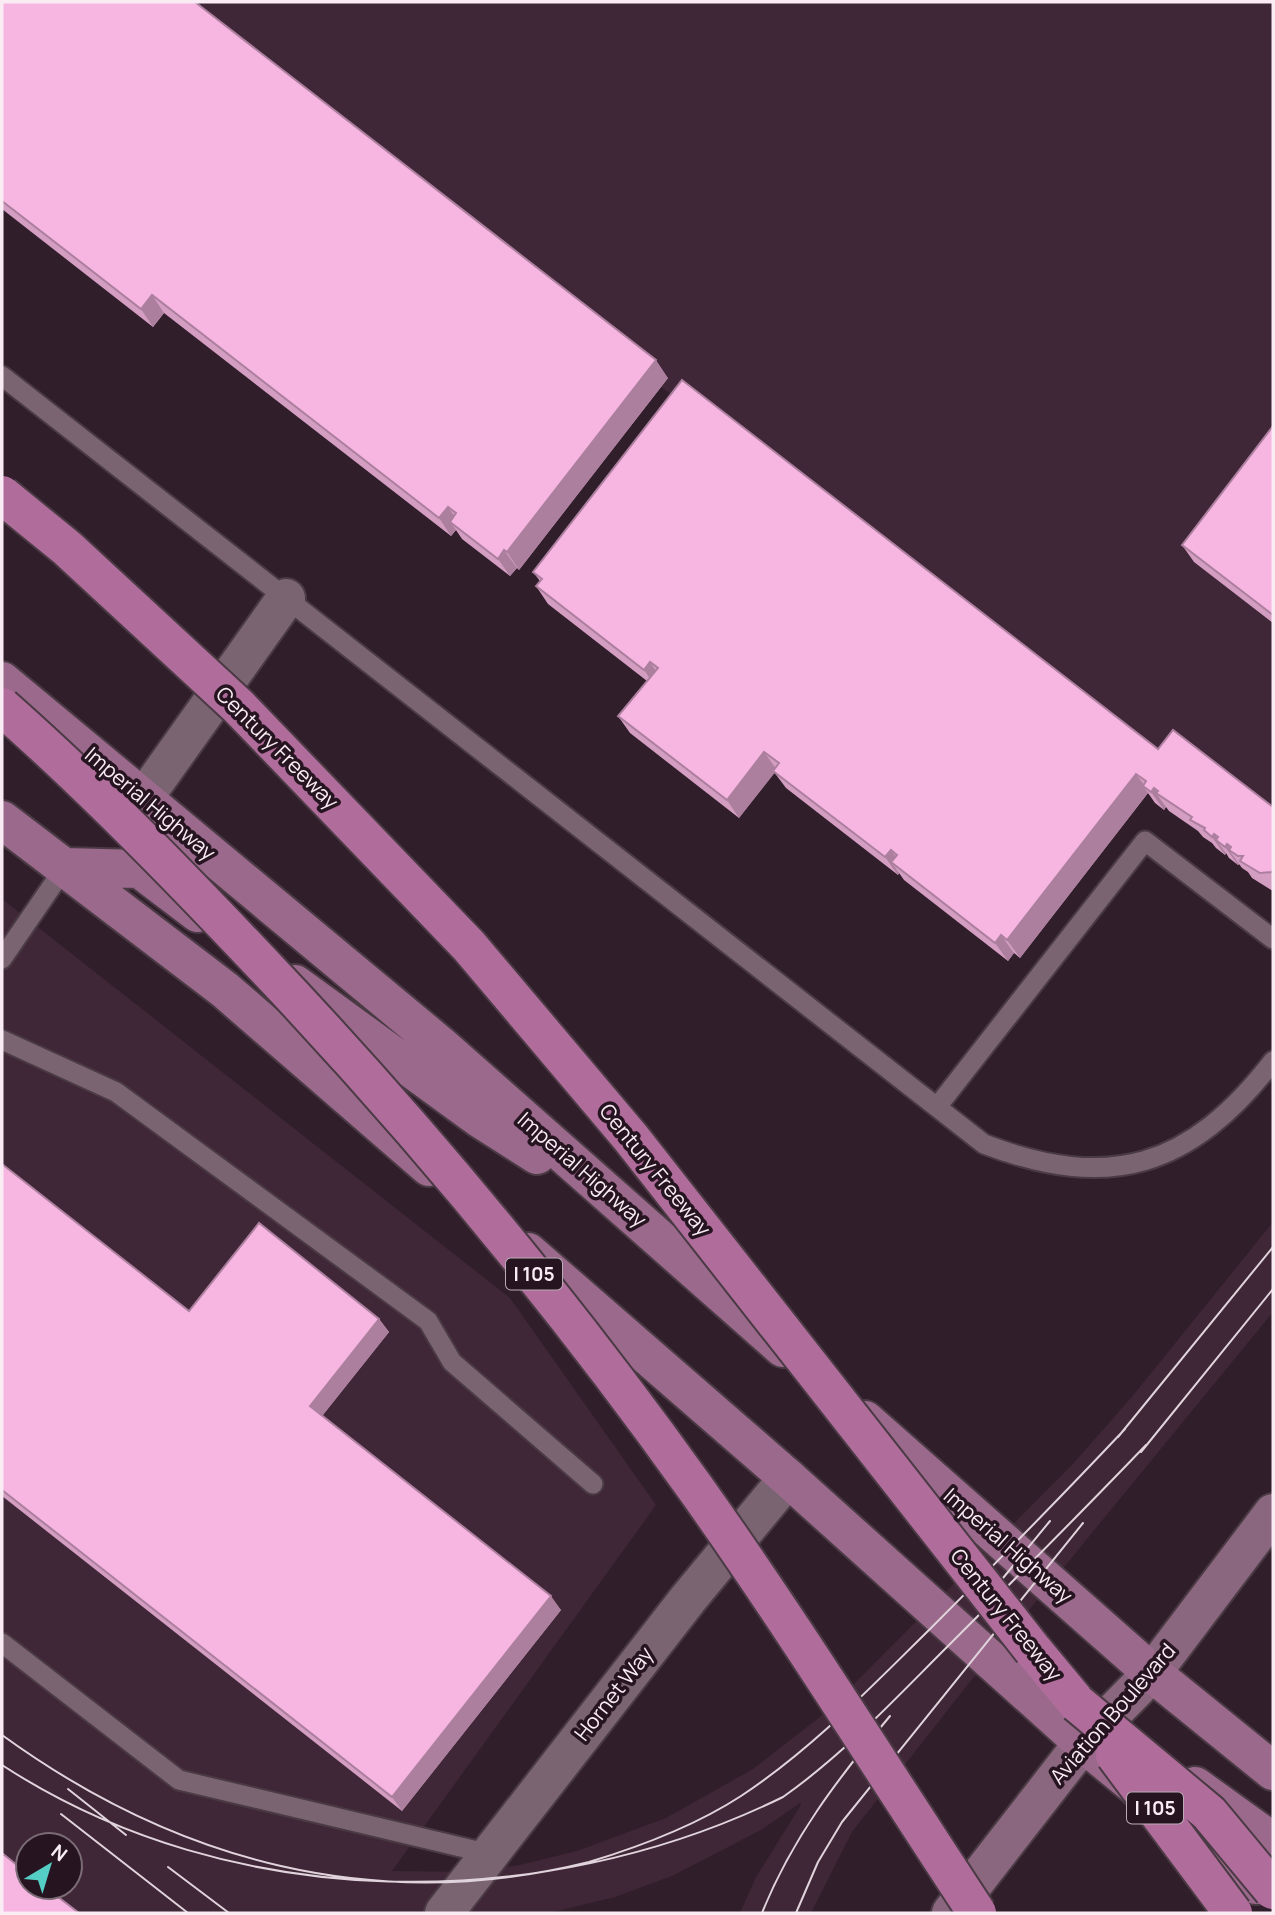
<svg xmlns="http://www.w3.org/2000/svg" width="1275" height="1915" font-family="Manrope,sans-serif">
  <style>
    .built { fill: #3f2737; fill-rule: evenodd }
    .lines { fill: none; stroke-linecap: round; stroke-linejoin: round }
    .lane-casing { stroke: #4a3a44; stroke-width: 23 }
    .street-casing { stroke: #4a3a44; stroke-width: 42 }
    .secondary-casing { stroke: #4a3a44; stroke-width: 42 }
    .primary-casing { stroke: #4a3a44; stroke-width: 42 }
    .highway-casing { stroke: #4a3a44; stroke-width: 42 }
    .lane { stroke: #7a6472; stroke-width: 19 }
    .street { stroke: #7a6472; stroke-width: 38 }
    .secondary { stroke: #8a677e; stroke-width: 38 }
    .primary { stroke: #9a698b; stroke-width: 38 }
    .highway { stroke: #b06d9b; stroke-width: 38 }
    .tram { stroke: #e0d3db; stroke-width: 2 }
    .highway-bridge-casing { stroke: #4a3a44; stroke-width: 42; stroke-linecap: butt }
    .highway-bridge { stroke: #b06d9b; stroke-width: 38 }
    .wall { fill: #d49dc2 }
    .shaded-wall { fill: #ac7f9e }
    .building { fill: #f6b6e1; stroke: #ac7f9e; stroke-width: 2 }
    .labels { text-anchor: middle; stroke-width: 7; stroke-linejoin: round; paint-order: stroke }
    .shield { fill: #261521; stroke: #baacb5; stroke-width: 2 }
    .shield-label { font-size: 19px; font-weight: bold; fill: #f9ecf4 }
    .street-label { font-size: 21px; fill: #f9ecf4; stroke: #261521 }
  </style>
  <rect width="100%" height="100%" fill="#301e2b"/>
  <path class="built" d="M169,2H1273V867L1122,747Z
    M2,899L510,1298L656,1505L392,1871L469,1872L520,1865L577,1851L666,1818L753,1769L825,1713L1072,1465L1131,1398L1273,1222V1312L969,1683L852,1832L811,1913H740L756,1877L801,1805L800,1803L761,1830L672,1876L615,1897L549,1913H2ZM28,1845H70V1887H28Z"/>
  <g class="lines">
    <g class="lane-casing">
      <path id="lane" d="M2,376L984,1144C1110,1192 1190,1168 1273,1061
        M2,959L65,867
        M2,1040L116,1092L428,1321L452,1362L593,1484
        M937,1107L1145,841L1273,939
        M2,1643L179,1780L490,1854"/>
    </g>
    <g class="street-casing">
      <path id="street" d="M143,799L286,598
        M444,1913L688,1599L788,1478"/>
    </g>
    <g class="secondary-casing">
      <path id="secondary" d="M951,1913L1083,1743L1152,1673L1273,1513"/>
    </g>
    <g class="primary-casing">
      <path id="primary" d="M2,681L440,1045L783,1348
        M2,820L225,990L429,1167
        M65,867L140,869L198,913
        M295,984L479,1118L537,1155
        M528,1252L788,1478L1083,1743L1256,1885
        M865,1420L1152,1673L1273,1771
        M1195,1786L1273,1842"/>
    </g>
    <g class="highway-casing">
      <path id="highway" d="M1033,1650L1077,1703"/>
    </g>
    <use href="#lane" class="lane"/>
    <use href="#street" class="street"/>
    <use href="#secondary" class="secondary"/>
    <use href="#primary" class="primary"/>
    <use href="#highway" class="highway"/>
    <path class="tram" d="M1118,1437L1273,1247
      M1141,1452L1273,1289
      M1003,1578L1050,1521
      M2,1735C177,1862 375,1915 589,1862C642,1846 695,1826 741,1796C812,1749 870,1688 930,1629C996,1563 1061,1497 1125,1429
      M2,1765C232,1915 542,1915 783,1797C844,1754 895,1699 947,1647C1014,1580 1081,1513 1146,1445
      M68,1789L126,1835
      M61,1814L188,1913
      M168,1867L229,1913
      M762,1913C792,1838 839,1777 890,1716
      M796,1913L818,1862L842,1822L1083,1523"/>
    <g class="highway-bridge-casing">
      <path id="highway-bridge" d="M2,495L67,548L239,707L469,946L631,1138L1033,1650
        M2,707C96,790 183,880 269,971C423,1134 566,1307 696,1489C794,1627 884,1772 977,1913
        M1077,1703L1209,1813L1273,1890
        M1115,1755L1233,1913"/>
    </g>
    <use href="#highway-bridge" class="highway-bridge"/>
  </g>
  <path class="wall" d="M2,2L668,378L519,570L517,568L510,576L462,539L456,530L451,536L164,313L153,327L2,209Z
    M1273,426V623L1194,562L1182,545Z
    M533,572L1158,749L1273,807V891L1252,878L1248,872L1242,868L1239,864L1238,865L1229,858L1226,853L1225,855L1216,848L1212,843L1203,837L1198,831L1169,811L1166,807L1164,810L1155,803L1148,793L1020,958L1014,953L1008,961L904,880L899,873L898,875L786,788L774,772L739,818L630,733L618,716L647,681L548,604L536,586L540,581Z
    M2,1164L189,1311L379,1319L389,1332L322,1416L561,1610L402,1811L2,1496Z"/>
  <path class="shaded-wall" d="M152,295L164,313L153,327L141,309Z
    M656,360L668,378L519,570L507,552Z
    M448,507L460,524L450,522L456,530L451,536L439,518Z
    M504,550L517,568L510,576L498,559Z
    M650,662L662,680L656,687L644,670Z
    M764,752L777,770L739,818L727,800Z
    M1136,774L1147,789L1143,786L1148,793L1020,958L1007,940Z
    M1154,788L1160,795L1156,793L1166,807L1164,810L1151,792Z
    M1214,834L1221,844L1216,840L1226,853L1225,855L1212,837Z
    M1227,844L1234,853L1229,850L1239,864L1238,865L1225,847Z
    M891,850L903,868L891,862L899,873L898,875L885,857Z
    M1001,935L1014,953L1008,961L995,943Z
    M379,1319L389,1332L319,1420L310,1406Z
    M551,1596L561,1610L402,1811L392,1797Z"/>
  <path class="building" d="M2,2H195L656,360L507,552L504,550L498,559L450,522L456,513L448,507L439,518L152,295L141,309L2,201Z
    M682,380L1158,749L1173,730L1273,807V869L1272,872L1260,873L1240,861L1243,856H1238L1229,850L1231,847L1227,844L1225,847L1216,840L1218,837L1214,834L1212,837L1204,830L1205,828L1190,820L1192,817L1156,793L1158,791L1154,788L1151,792L1143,786L1146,781L1136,774L1007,940L1001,935L995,943L891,862L897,855L891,850L885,857L773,771L779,763L764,752L727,800L618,716L658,668L650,662L644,670L536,586L542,579L533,572Z
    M1273,426V615L1182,545Z
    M2,1164L189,1311L259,1223L379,1319L310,1406L551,1596L392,1797L2,1490Z
    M2,1853L28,1874V1887H45L79,1913H2Z"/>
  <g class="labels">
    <g class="shield">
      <rect x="506" y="1258.5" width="56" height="31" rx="5"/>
      <rect x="1127" y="1792.5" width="56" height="31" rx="5"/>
    </g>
    <g class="shield-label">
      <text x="534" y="1281">I 105</text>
      <text x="1155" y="1815">I 105</text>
    </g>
    <g class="street-label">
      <text transform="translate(277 748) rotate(45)" y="7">Century Freeway</text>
      <text transform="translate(150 804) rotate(40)" y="7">Imperial Highway</text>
      <text transform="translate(582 1170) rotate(41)" y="7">Imperial Highway</text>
      <text transform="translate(655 1170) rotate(51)" y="7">Century Freeway</text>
      <text transform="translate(1008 1546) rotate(41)" y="7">Imperial Highway</text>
      <text transform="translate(1006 1615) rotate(51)" y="7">Century Freeway</text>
      <text transform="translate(614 1694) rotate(-52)" y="7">Hornet Way</text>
      <text transform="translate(1113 1714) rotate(-49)" y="7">Aviation Boulevard</text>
    </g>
  </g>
  <rect width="1275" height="1915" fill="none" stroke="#f9ecf4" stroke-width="7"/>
  <g transform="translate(49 1866) rotate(38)"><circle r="33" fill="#261521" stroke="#7a6b75" stroke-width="2"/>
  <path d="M0-5L12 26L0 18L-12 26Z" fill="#55cec6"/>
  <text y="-10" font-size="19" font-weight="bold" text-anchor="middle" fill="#f9ecf4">N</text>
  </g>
</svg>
